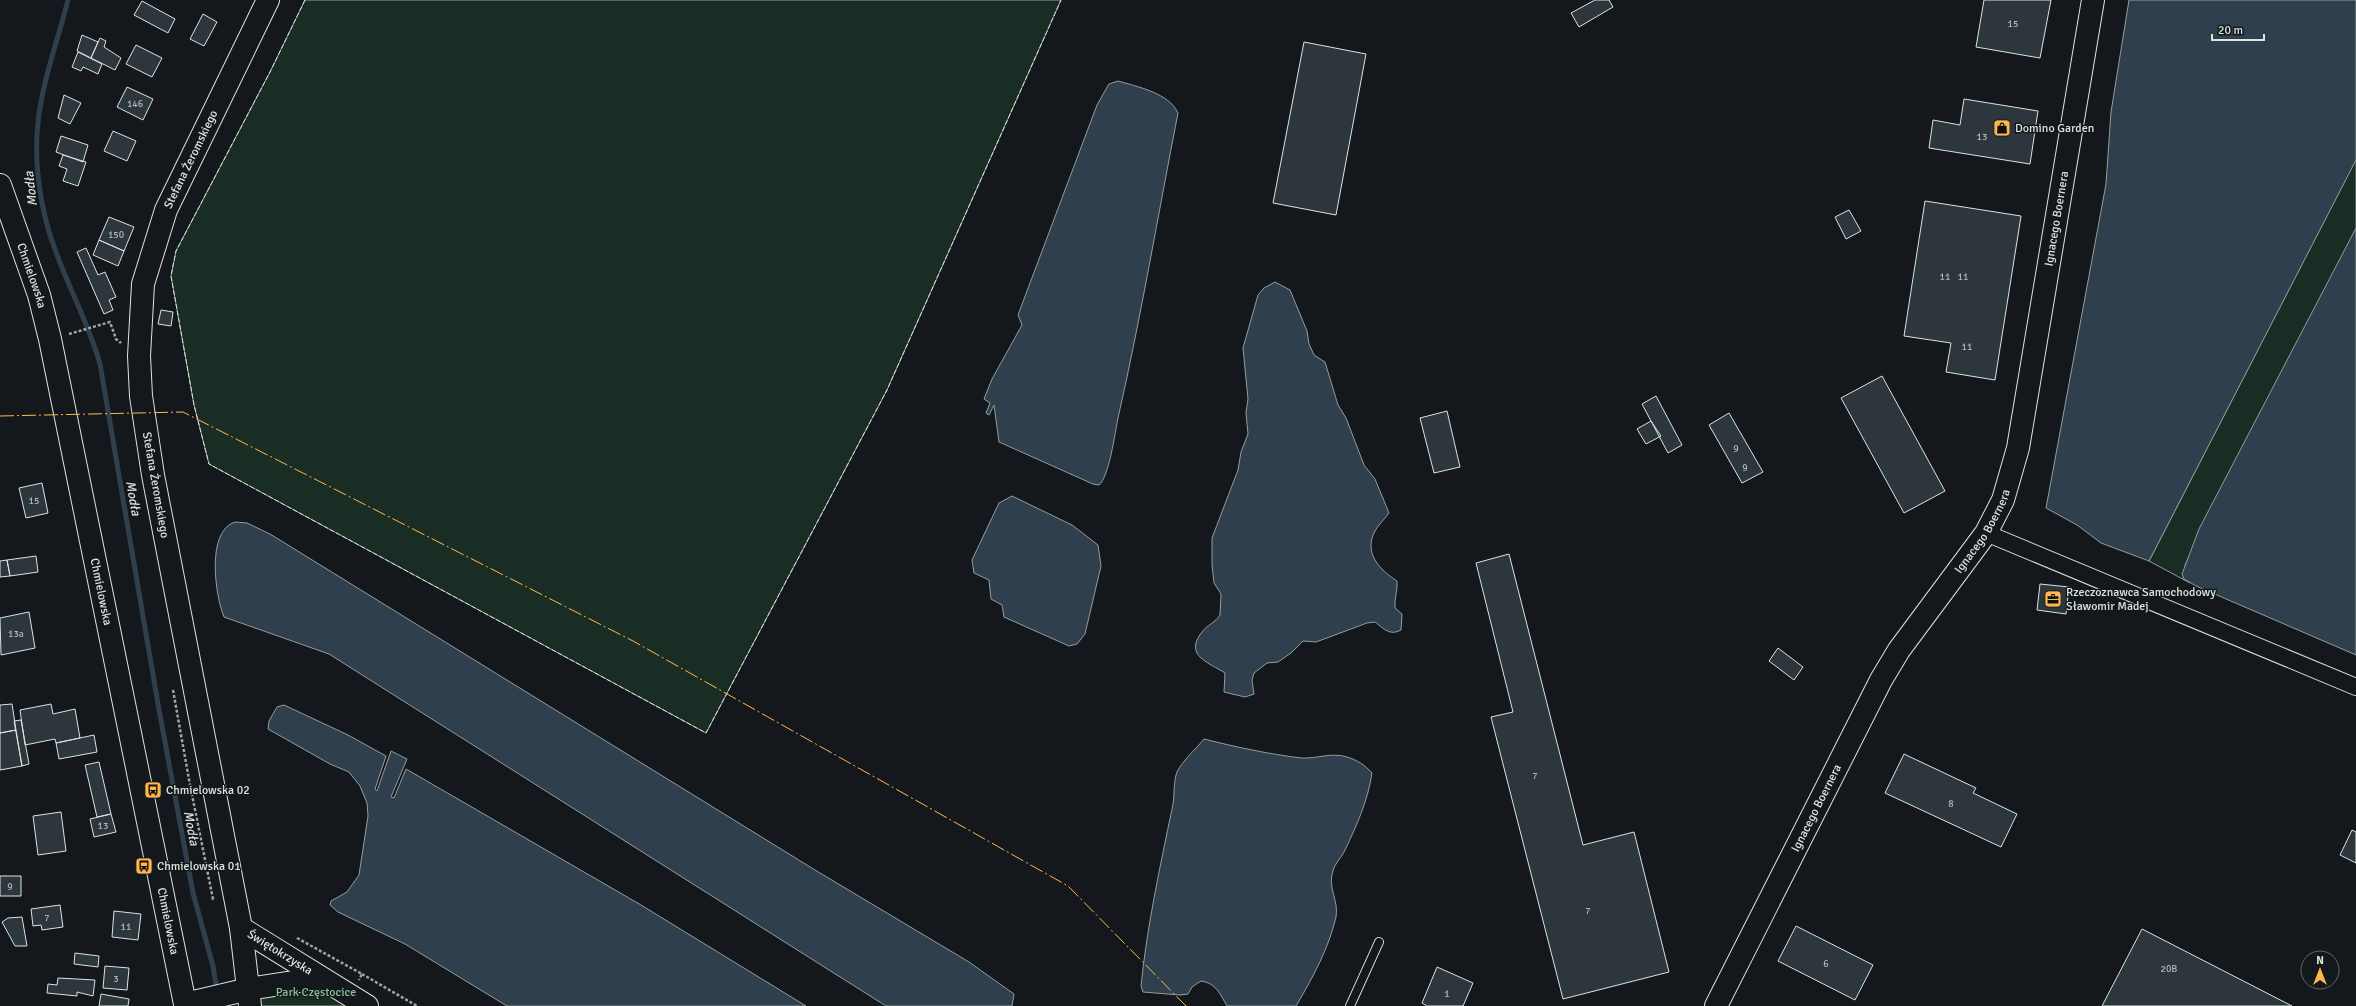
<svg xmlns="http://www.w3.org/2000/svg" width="2356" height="1006" font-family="Signika,sans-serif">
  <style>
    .green { fill: #1a2d24; stroke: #939e99 }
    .water { fill: #2f3f4d; stroke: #939e99 }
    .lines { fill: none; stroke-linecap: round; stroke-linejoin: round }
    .stream { stroke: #2f3f4d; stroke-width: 5 }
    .building { fill: #2c363c; stroke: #d8e6dc }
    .lane-casing { stroke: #d8e6dc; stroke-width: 10 }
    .street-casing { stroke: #d8e6dc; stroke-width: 18 }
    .secondary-casing { stroke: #d8e6dc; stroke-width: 24 }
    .path { stroke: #9da8a2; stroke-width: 2.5; stroke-dasharray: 3 2; stroke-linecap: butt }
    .lane { stroke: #14181c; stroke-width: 8 }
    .street { stroke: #14181c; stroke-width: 16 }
    .secondary { stroke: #14181c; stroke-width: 22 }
    .fence { stroke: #d8e6dc; stroke-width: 1; stroke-dasharray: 5 2; stroke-linecap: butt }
    .power { stroke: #ffb74d; stroke-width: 1; stroke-dasharray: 14 3 2 3; stroke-linecap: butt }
    .labels { text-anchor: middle; stroke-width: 3; stroke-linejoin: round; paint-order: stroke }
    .number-label { font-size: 10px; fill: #adbab4 }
    .poi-label { font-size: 12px; fill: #d8e6dc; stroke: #14181c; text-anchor: start }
    .street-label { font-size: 12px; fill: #d8e6dc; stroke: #14181c }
    .park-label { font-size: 12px; fill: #8ac095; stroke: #14181c }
    .water-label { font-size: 13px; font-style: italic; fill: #d8e6dc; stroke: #14181c }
  </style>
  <rect width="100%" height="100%" fill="#14181c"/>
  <path class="green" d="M305,0H1061L887,390L706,733L209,464L194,405L171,276L176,251L270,72Z
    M2356,159V234L2185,565L2190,583L2149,561Z
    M319,978L367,1006H250L259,988Z"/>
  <path class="water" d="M2129,0H2356V160L2149,561L2101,543L2077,525L2046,508L2106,184L2111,112Z
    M1118,81C1138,87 1169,93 1178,113C1158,215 1141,317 1118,418C1115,433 1109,477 1099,485L1093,484L999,442L994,405L989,415L986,413L990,403L984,399L992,379L1022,325L1018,315L1097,105L1109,84Z
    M2356,228V655L2196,586L2184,579L2182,574L2199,529Z
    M1275,282L1290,290L1307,331L1309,344L1314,355L1325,362L1338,405L1346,418L1364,465L1375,479L1389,513C1384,520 1378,525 1375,531C1363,553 1380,570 1397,581C1398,591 1394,598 1395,608L1402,614L1401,630C1390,636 1384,629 1375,622L1367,623L1316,642L1303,641L1291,653L1278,662L1267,663L1254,673L1252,680L1254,694L1245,697L1224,692L1225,673C1210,663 1183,656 1202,632C1207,625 1216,622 1220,615L1221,594L1214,583L1212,565V538L1238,470L1241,452L1248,434L1246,413L1248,399L1243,348L1258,295L1264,288Z
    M1012,496L1072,525L1098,545L1101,566L1085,634L1077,644L1069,646L1004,617L1002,605L991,599L989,580L974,573L972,560L999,503Z
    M235,522L247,523L270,534L815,870L969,962L1014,994L1012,1006H886L329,654L224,617C215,595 206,531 235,522Z
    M284,705L348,735L386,756L375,789L377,791L391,751L407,759L391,797L394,798L406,769L641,905L806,1006H507L405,944L338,912L330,905L331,901L347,892L359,875L368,816L367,803L360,786L349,772L330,764L268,729L269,721L277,707Z
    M1204,739C1236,747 1268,754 1301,758C1316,759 1332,752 1347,757C1357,760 1365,765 1372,773C1368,800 1357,825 1345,850C1342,857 1335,863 1333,871C1327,887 1339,900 1336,917C1329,948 1312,979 1296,1006H1227C1220,994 1216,983 1201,981L1192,987L1188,994L1180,995L1143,992L1141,986C1147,926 1160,867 1172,809C1175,798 1173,782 1177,772C1183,760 1195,750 1204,739Z"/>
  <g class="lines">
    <path class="stream" d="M68,0C58,40 42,82 38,123C34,157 39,196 48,228C61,275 87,317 100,364L158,704L193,893L213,966L217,991"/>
  </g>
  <path class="building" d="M1595,0H1609L1613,7L1579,27L1571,13Z
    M1984,0H2051L2040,58L1976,47Z
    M142,1L175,19L168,33L134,15Z
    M203,14L217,22L204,46L190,39Z
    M82,35L98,42L91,58L77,51Z
    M100,38L106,41L104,47L121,58L115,70L91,58Z
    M1304,42L1366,54L1336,215L1273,203Z
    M136,45L162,58L152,77L126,64Z
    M78,52L102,64L98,74L83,67L81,71L72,67Z
    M127,87L153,99L143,120L117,107Z
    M64,95L81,103L70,124L58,118Z
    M1964,99L2038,111L2030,164L1929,148L1933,120L1960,125Z
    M113,131L136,141L127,161L104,151Z
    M61,136L88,145L83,162L56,152Z
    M63,155L86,162L78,186L63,181L67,169L59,166Z
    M1925,201L2021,216L1995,380L1946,372L1951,343L1904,336Z
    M1849,210L1861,231L1846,239L1835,217Z
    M109,217L134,227L124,251L99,240Z
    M99,240L124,251L118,266L93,255Z
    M86,248L98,275L105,272L116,297L109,300L113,310L104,314L77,252Z
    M161,310L173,312L171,326L158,324Z
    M1882,376L1945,491L1904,513L1841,398Z
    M1656,396L1682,445L1668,453L1642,404Z
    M1447,411L1460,467L1434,473L1420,418Z
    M1729,413L1763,472L1742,483L1709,425Z
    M1651,421L1661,436L1646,444L1637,429Z
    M42,483L48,513L26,518L19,488Z
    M1509,554L1583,845L1634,832L1669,972L1563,999L1491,717L1513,712L1476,563Z
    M36,556L38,572L10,576L7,560Z
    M7,560L10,576L0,577V561Z
    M2040,584L2069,587L2066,614L2037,610Z
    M29,612L35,648L1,655L0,618Z
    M1778,648L1803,667L1794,680L1769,661Z
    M12,704L16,730L0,733V705Z
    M51,704L53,714L75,709L80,738L56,743L55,739L25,745L20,710Z
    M21,720L29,764L22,766L14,721Z
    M16,730L22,766L0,770V733Z
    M94,735L97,752L59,759L56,743Z
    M1904,754L1976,788L1973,793L2017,814L2001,847L1885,793Z
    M99,762L111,814L97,817L85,765Z
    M61,812L66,851L38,855L33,816Z
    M111,814L116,832L94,837L90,819Z
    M2352,830L2356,832V863L2340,855Z
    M0,876H21V896H0Z
    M60,905L63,927L42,930L41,925L33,926L31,909Z
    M114,911L141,914L138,940L112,937Z
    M22,917L27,946H15L2,922L8,918Z
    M1796,926L1873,965L1855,1000L1778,961Z
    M2142,929L2292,1006H2102Z
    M75,953L99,956L98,967L74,964Z
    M105,966L129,968L127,990L103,988Z
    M1437,967L1473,983L1463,1006H1427L1422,1003Z
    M58,978L95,980L93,996L77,992V996L47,993L48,984L57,985Z
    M101,994L129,999L128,1006H99Z"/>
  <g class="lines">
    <g class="lane-casing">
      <path id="lane" d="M1350,1006L1379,942"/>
    </g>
    <g class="street-casing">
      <path id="street" d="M1986,533L2356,687"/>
    </g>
    <g class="secondary-casing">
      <g id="secondary">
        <path id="s1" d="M0,185L39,295L50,339L185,1004"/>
        <path id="s2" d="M241,928L367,1006"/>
        <path d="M185,1004L249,989L319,978"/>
        <path id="s3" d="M250,1006L241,928L153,475L141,396L139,356L143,284L166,210L268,0"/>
        <path id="s4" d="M1716,1006L1881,680L1899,650L1986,533L2003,500L2018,448L2093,0"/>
      </g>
    </g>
    <path class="path" d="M69,334L110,322L116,339L121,343
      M173,690L190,785L213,899L215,898
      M297,938L362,974L359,980
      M362,974L417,1006"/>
    <use href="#lane" class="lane"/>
    <use href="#street" class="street"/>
    <use href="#secondary" class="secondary"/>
    <path class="fence" d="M305,0L270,72L176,251L171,276L194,405L209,464L706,733L887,390L1061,0"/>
    <path class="power" d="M0,416L183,412L633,641L1068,886L1186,1006"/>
  </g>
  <defs>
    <g id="shop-square" transform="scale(0.9)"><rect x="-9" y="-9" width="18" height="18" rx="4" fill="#ffb74d" stroke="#14181c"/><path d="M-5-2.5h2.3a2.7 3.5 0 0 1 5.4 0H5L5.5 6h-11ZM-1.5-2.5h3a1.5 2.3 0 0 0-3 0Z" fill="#111"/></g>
    <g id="office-square" transform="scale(0.9)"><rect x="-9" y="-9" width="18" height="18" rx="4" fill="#ffb74d" stroke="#14181c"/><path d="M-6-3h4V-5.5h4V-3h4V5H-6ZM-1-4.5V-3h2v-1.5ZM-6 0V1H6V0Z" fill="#111"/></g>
    <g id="bus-square" transform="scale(0.9)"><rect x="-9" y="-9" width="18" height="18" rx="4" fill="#ffb74d" stroke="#14181c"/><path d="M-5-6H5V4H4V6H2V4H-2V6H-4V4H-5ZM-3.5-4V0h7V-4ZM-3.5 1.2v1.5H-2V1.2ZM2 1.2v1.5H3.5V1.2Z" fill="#111"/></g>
  </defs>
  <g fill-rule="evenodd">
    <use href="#shop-square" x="2002" y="128"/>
    <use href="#office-square" x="2053" y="599"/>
    <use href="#bus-square" x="153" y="790"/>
    <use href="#bus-square" x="144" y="866"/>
  </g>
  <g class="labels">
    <g class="number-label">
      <text x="2013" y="27">15</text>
      <text x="135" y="107">146</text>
      <text x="1982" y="140">13</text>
      <text x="116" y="238">150</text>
      <text x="1945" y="280">11</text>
      <text x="1963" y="280">11</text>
      <text x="1967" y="350">11</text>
      <text x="1736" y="452">9</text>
      <text x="1745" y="471">9</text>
      <text x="34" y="504">15</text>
      <text x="16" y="637">13a</text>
      <text x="1535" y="779">7</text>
      <text x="1951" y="807">8</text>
      <text x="103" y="829">13</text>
      <text x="10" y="890">9</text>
      <text x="1588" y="914">7</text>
      <text x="47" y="921">7</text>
      <text x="126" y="930">11</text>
      <text x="1826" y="967">6</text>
      <text x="2169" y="972">20B</text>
      <text x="116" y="982">3</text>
      <text x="1447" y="997">1</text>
    </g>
    <g class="poi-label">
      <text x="2015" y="132">Domino Garden</text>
      <text x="2066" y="596">Rzeczoznawca Samochodowy<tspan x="2066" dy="14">Sławomir Madej</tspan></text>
      <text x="166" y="794">Chmielowska 02</text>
      <text x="157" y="870">Chmielowska 01</text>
    </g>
    <g class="street-label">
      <text dy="4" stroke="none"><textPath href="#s3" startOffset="866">Stefana Żeromskiego</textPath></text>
      <text dy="4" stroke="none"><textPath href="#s4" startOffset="870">Ignacego Boernera</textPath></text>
      <text dy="4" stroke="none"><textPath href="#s1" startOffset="96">Chmielowska</textPath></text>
      <text transform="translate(156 485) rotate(80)" y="4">Stefana Żeromskiego</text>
      <text dy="4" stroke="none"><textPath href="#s4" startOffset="546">Ignacego Boernera</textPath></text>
      <text dy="4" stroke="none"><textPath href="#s1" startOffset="420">Chmielowska</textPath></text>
      <text dy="4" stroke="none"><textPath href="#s4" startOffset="222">Ignacego Boernera</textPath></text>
      <text dy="4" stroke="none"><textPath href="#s1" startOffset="756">Chmielowska</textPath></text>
      <text dy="4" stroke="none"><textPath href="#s2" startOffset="46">Świętokrzyska</textPath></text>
    </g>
    <g class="park-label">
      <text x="316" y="996">Park Częstocice</text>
    </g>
    <g class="water-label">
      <text transform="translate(30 189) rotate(-97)" y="5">Modła</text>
      <text transform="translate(134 498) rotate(80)" y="5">Modła</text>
      <text transform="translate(192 828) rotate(79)" y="5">Modła</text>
    </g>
  </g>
  <g transform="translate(2320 970)"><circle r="19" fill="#14181c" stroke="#626a69"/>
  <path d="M0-3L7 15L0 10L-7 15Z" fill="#ffb74d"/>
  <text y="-6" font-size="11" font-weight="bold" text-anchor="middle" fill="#d8e6dc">N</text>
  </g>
  <path d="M2212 34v6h52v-6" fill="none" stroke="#d8e6dc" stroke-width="2"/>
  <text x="2218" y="34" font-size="12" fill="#d8e6dc" stroke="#14181c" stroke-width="3" paint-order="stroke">20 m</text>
</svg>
